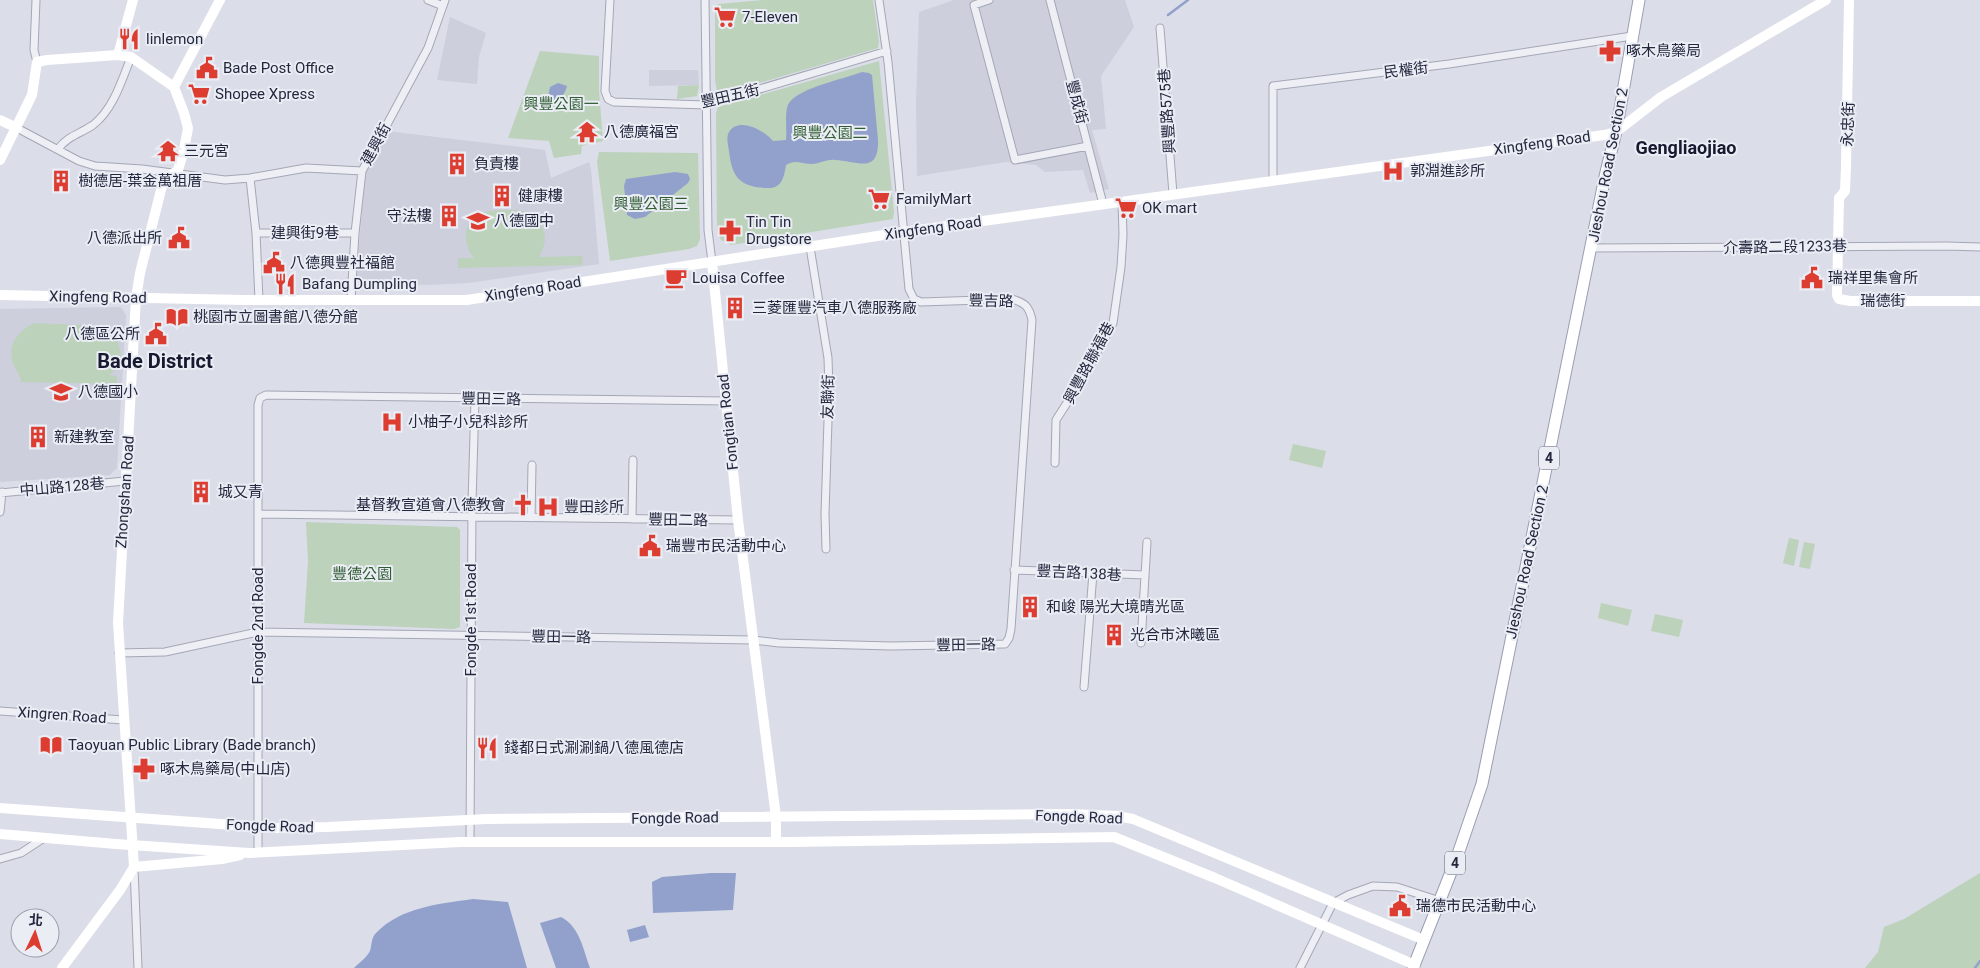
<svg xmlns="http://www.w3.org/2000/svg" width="1980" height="968" font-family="Roboto,'Noto Sans TC',sans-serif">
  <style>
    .built { fill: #cdcfdd }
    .green { fill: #bcd2bb }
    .water { fill: #91a1cc }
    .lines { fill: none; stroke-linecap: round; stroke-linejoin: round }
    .stream { stroke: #91a1cc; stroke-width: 2.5 }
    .street-casing { stroke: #a4a7b5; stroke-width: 9 }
    .primary-casing { stroke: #999eb4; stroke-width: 13 }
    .street { stroke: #eeeff5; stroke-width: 7 }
    .secondary { stroke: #fff; stroke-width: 10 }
    .primary { stroke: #fff; stroke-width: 11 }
    .labels { text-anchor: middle; stroke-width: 4; stroke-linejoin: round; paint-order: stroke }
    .shield { fill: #ebedf5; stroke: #606376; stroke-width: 1 }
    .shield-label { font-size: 14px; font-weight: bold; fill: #24283f }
    .poi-label { font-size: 15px; fill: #24283f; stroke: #ebedf5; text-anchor: start }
    .street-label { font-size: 15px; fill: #24283f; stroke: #ebedf5 }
    .park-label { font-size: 15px; fill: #2f5c31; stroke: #ebedf5 }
    .quarter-label { font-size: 18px; font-weight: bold; fill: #16192f; stroke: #ebedf5 }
    .district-label { font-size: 20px; font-weight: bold; fill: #16192f; stroke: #ebedf5 }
  </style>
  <rect width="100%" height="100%" fill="#dbdde8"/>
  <path class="built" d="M954,0H1125L1134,27L1101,76L1106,129L1092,130L1109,189L1090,193L1083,170L1045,172L1036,165L1006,162L917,176L916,101L919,12Z
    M450,17L486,33L479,57L477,84L437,80Z
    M649,70H698L699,85L649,86Z
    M386,131L545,150L551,178L589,162L591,169L599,264L468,283L428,285L356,283L365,170Z
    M121,307L126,315L117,468L110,475L0,482V309Z"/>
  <path class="green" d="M763,0H873L879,41L878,48L722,94L717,91L715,80V6L719,4Z
    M540,51L599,56V91L603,141L582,146L581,154L554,158L549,141L508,138Z
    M879,61L894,212L893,219L731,245L721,240L717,231L716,114L718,107Z
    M699,85L697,96L677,99L678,86Z
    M599,152L698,153L700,239L697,246L689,249L610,261L597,162Z
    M523,211C544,220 551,237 539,257L583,256L582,265L458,268V258H474C462,244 462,219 483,213C494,209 512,210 523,211Z
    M35,323L100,326C119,336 131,360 109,375L117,376V384L21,382C20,373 14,368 12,360C8,343 20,329 35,323Z
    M1293,444L1326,451L1322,468L1289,460Z
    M306,522L457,527L460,530V627L454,629L304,623L308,561Z
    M1789,538L1799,540L1794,566L1783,563Z
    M1804,542L1815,544L1810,569L1799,567Z
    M1601,603L1632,610L1628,626L1598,618Z
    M1655,614L1683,620L1679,637L1651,631Z
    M1980,873V968H1865L1878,952L1884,927L1904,919Z"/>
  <path class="water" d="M862,72L869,73L872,75L878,140C879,175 857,161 835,160C826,159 820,164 812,164C801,164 796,159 786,165C784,177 782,189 767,188C740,187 732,178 729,151C728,145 726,137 729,132C739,116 765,131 773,141L786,140C787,130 785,118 787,108C790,89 845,79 862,72Z
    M558,83L567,86C565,96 556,103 546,107L550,87Z
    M675,172L688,174L690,179L688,183L645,217L635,219L627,215L624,186L626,179Z
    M711,873H736L733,910L653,913L652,882L662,877Z
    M473,899L508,902L527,968H354C359,963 367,957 370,951C372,945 371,938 376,933C401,907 439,904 473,899Z
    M561,917C580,927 583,949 590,968H556L540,923Z
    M645,925L649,937L630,942L627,930Z"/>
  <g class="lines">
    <path class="stream" d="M1168,15L1188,0
      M1975,968L1980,961"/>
    <g class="street-casing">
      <path id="street" d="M36,0L34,50L37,62
        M428,0L443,6
        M610,0L605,91L608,99L614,102L706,105L887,51
        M705,0L708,230L712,262
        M989,0L974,5L1015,160L1088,146
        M1050,0L1103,204
        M1160,28L1173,194
        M17,128L79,161L95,166L142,169L225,180L250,178L306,168L362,171
        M58,149C69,135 80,134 93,125C113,110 122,80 131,57
        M250,178L256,233L259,300
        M1273,180V86L1449,64L1632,36
        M256,233H355
        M810,247L828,358L829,389L825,514L826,549
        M1591,248L1947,246L1980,247
        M351,300L355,233L362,171L428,48L445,0
        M1055,463L1056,420L1081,381L1113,323L1121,267L1123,235L1122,201
        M0,493L125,481
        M0,512L2,492
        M258,514L738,520
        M531,518L532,465
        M632,519L633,460
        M1014,570L1145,575
        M1141,643L1147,542
        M119,653L165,652L258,632L753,640L779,643L891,646L1005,644L1009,638L1011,629L1032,320C1029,306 1025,303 1012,299L921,302L914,299L909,289L888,62L879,0
        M1084,687L1093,573
        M0,711L123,720
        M470,842L472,503L475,399
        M258,852V405L260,398L266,395L726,401
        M0,859L21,853L44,838
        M134,868L138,968
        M1300,968L1333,903L1348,895L1373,886L1397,887L1440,901"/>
    </g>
    <g class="primary-casing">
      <path id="primary" d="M1413,968L1457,857L1482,784L1606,172L1616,132L1639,0"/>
    </g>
    <use href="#street" class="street"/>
    <path class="secondary" d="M1849,0L1846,167L1845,191L1839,198L1837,295L1839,299L1850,301H1980
      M118,55L133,0
      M174,87L220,0
      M0,120L17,128
      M0,160L32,95L37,62L47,60L118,55L131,57L174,87L184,113L188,128L184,150L178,170L166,179L162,186L140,273L136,298L118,623L134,867L120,890L62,968
      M712,262L738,520L776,817V842
      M0,295L245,300H467L903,232L1604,135L1616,132L1661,97L1826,0
      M0,808L275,828L327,827L487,819L1072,814L1117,816L1133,819L1424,940
      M0,834L116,844L249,853L460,842H792L1114,837L1215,878L1415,965
      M134,867L222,859L240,855"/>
    <use href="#primary" class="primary"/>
  </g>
  <defs>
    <g id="supermarket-bare" transform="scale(1.725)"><path d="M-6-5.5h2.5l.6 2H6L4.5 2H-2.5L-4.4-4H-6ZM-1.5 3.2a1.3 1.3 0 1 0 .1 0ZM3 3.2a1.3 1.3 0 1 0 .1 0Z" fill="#dd3c30" stroke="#ebedf5" stroke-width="2.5" paint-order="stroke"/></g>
    <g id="restaurant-bare" transform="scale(1.725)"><path d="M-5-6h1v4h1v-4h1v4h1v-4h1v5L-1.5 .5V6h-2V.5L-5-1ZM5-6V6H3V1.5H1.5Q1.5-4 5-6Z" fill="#dd3c30" stroke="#ebedf5" stroke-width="2.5" paint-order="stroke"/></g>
    <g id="pharmacy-bare" transform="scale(1.725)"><path d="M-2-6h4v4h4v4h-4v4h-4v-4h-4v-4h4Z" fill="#dd3c30" stroke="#ebedf5" stroke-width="2.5" paint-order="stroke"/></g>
    <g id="civic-bare" transform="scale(1.725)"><path d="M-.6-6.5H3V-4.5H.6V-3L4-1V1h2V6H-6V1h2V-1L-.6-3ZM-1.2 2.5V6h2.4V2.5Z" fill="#dd3c30" stroke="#ebedf5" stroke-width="2.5" paint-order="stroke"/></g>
    <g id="temple-bare" transform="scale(1.725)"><path d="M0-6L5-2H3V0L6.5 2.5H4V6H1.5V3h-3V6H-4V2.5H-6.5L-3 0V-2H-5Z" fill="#dd3c30" stroke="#ebedf5" stroke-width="2.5" paint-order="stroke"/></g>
    <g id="building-bare" transform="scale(1.725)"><path d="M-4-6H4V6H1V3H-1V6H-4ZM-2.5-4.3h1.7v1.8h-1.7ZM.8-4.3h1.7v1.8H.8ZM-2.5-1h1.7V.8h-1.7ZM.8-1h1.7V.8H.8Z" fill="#dd3c30" stroke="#ebedf5" stroke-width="2.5" paint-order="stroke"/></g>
    <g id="hospital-bare" transform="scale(1.725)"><path d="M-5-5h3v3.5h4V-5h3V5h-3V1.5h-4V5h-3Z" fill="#dd3c30" stroke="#ebedf5" stroke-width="2.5" paint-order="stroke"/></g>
    <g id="school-bare" transform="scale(1.725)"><path d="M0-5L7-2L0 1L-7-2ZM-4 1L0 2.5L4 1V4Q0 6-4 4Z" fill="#dd3c30" stroke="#ebedf5" stroke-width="2.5" paint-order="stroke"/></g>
    <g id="cafe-bare" transform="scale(1.725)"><path d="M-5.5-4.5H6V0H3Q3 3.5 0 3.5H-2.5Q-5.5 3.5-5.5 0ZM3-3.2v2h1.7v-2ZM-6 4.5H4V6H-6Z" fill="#dd3c30" stroke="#ebedf5" stroke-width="2.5" paint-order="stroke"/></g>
    <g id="library-bare" transform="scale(1.725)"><path d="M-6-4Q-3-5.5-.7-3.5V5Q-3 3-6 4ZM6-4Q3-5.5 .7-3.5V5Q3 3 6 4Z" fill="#dd3c30" stroke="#ebedf5" stroke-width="2.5" paint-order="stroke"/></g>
    <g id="church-bare" transform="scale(1.725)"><path d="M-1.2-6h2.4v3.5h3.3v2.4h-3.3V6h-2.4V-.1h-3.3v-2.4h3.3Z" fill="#dd3c30" stroke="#ebedf5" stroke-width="2.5" paint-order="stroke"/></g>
  </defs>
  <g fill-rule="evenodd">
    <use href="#supermarket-bare" x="725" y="17"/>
    <use href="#restaurant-bare" x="129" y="39"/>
    <use href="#pharmacy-bare" x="1610" y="51"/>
    <use href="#civic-bare" x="207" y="68"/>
    <use href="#supermarket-bare" x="199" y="94"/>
    <use href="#temple-bare" x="587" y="132"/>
    <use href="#temple-bare" x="168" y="151"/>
    <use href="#building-bare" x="457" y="164"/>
    <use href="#hospital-bare" x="1393" y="171"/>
    <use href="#building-bare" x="61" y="181"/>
    <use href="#building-bare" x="502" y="196"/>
    <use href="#supermarket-bare" x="879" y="199"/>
    <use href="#supermarket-bare" x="1126" y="208"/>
    <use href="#building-bare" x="449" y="216"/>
    <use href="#school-bare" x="478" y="221"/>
    <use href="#pharmacy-bare" x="730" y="231"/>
    <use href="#civic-bare" x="179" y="238"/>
    <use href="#civic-bare" x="274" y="263"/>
    <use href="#cafe-bare" x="676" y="278"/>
    <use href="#civic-bare" x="1812" y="278"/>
    <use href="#restaurant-bare" x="285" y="284"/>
    <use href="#building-bare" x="735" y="308"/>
    <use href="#library-bare" x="177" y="317"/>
    <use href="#civic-bare" x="156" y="334"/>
    <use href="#school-bare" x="61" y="392"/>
    <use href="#hospital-bare" x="392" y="422"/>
    <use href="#building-bare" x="38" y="437"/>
    <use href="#building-bare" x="201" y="492"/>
    <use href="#church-bare" x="523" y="505"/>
    <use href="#hospital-bare" x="548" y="507"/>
    <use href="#civic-bare" x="650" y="546"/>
    <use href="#building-bare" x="1030" y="607"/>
    <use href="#building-bare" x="1114" y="635"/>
    <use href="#library-bare" x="51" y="745"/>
    <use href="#restaurant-bare" x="487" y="748"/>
    <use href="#pharmacy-bare" x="144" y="769"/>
    <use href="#civic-bare" x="1400" y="906"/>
  </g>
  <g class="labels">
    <g class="shield">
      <rect x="1539" y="446.5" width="20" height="23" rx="4"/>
      <rect x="1445" y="851.5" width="20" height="23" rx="4"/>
    </g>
    <g class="shield-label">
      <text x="1549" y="463">4</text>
      <text x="1455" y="868">4</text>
    </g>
    <g class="poi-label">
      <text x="742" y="22">7-Eleven</text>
      <text x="146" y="44">linlemon</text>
      <text x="1626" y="56">啄木鳥藥局</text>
      <text x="223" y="73">Bade Post Office</text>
      <text x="215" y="99">Shopee Xpress</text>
      <text x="604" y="137">八德廣福宮</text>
      <text x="184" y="156">三元宮</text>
      <text x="474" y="169">負責樓</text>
      <text x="1410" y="176">郭淵進診所</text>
      <text x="78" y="186">樹德居-葉金萬祖厝</text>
      <text x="518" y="201">健康樓</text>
      <text x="896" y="204">FamilyMart</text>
      <text x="1142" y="213">OK mart</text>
      <text x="432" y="221" text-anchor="end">守法樓</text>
      <text x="494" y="226">八德國中</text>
      <text x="746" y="227">Tin Tin<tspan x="746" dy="17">Drugstore</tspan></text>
      <text x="162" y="243" text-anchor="end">八德派出所</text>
      <text x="290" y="268">八德興豐社福館</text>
      <text x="692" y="283">Louisa Coffee</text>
      <text x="1828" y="283">瑞祥里集會所</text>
      <text x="302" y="289">Bafang Dumpling</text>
      <text x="752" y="313">三菱匯豐汽車八德服務廠</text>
      <text x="193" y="322">桃園市立圖書館八德分館</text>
      <text x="140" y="339" text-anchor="end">八德區公所</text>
      <text x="78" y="397">八德國小</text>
      <text x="408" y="427">小柚子小兒科診所</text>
      <text x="54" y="442">新建教室</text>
      <text x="218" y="497">城又青</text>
      <text x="506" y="510" text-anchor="end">基督教宣道會八德教會</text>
      <text x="564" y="512">豐田診所</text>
      <text x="666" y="551">瑞豐市民活動中心</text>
      <text x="1046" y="612">和峻 陽光大境晴光區</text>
      <text x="1130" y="640">光合市沐曦區</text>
      <text x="68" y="750">Taoyuan Public Library (Bade branch)</text>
      <text x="504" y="753">錢都日式涮涮鍋八德風德店</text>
      <text x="160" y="774">啄木鳥藥局(中山店)</text>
      <text x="1416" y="911">瑞德市民活動中心</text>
    </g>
    <g class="street-label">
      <text transform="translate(1406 70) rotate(-7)" y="5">民權街</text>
      <text transform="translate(730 96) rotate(-13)" y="5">豐田五街</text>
      <text transform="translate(1077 102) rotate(75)" y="5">豐成街</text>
      <text transform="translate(1167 111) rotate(-94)" y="5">興豐路575巷</text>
      <text transform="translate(1848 124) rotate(-88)" y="5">永忠街</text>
      <text transform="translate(1542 143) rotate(-8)" y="5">Xingfeng Road</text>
      <text transform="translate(376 144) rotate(-62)" y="5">建興街</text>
      <text transform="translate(1608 165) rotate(-79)" y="5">Jieshou Road Section 2</text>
      <text transform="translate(933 228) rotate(-8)" y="5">Xingfeng Road</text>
      <text x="305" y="238">建興街9巷</text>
      <text transform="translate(1785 247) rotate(-1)" y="5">介壽路二段1233巷</text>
      <text transform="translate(533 289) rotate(-9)" y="5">Xingfeng Road</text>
      <text transform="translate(98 297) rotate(1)" y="5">Xingfeng Road</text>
      <text transform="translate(991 301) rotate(1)" y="5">豐吉路</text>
      <text x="1883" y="306">瑞德街</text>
      <text transform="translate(1089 363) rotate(-62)" y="5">興豐路聯福巷</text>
      <text transform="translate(828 397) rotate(-89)" y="5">友聯街</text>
      <text transform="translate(491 399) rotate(1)" y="5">豐田三路</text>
      <text transform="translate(728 422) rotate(-96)" y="5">Fongtian Road</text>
      <text transform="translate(62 487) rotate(-5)" y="5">中山路128巷</text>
      <text transform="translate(125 492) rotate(-86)" y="5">Zhongshan Road</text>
      <text transform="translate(678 520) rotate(1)" y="5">豐田二路</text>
      <text transform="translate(1527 562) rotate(-78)" y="5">Jieshou Road Section 2</text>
      <text transform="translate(1079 573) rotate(3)" y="5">豐吉路138巷</text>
      <text transform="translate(471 620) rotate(-90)" y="5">Fongde 1st Road</text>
      <text transform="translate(258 626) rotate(-90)" y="5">Fongde 2nd Road</text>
      <text transform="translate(561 637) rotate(1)" y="5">豐田一路</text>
      <text transform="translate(966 645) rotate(-1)" y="5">豐田一路</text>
      <text transform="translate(62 715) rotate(4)" y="5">Xingren Road</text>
      <text transform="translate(1079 817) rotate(2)" y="5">Fongde Road</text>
      <text transform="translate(675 818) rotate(-1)" y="5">Fongde Road</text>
      <text transform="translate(270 826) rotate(2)" y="5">Fongde Road</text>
    </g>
    <g class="park-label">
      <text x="561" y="109">興豐公園一</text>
      <text x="830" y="138">興豐公園二</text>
      <text x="651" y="209">興豐公園三</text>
      <text x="362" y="579">豐德公園</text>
    </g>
    <g class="quarter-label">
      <text x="1686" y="154">Gengliaojiao</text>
    </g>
    <g class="district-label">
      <text x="155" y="368">Bade District</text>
    </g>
  </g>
  <g transform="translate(35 933) rotate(4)"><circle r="24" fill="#ebedf5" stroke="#9b9eac"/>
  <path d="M0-4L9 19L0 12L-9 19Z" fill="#dd3c30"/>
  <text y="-8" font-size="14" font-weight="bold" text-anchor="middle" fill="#24283f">北</text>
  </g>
</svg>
